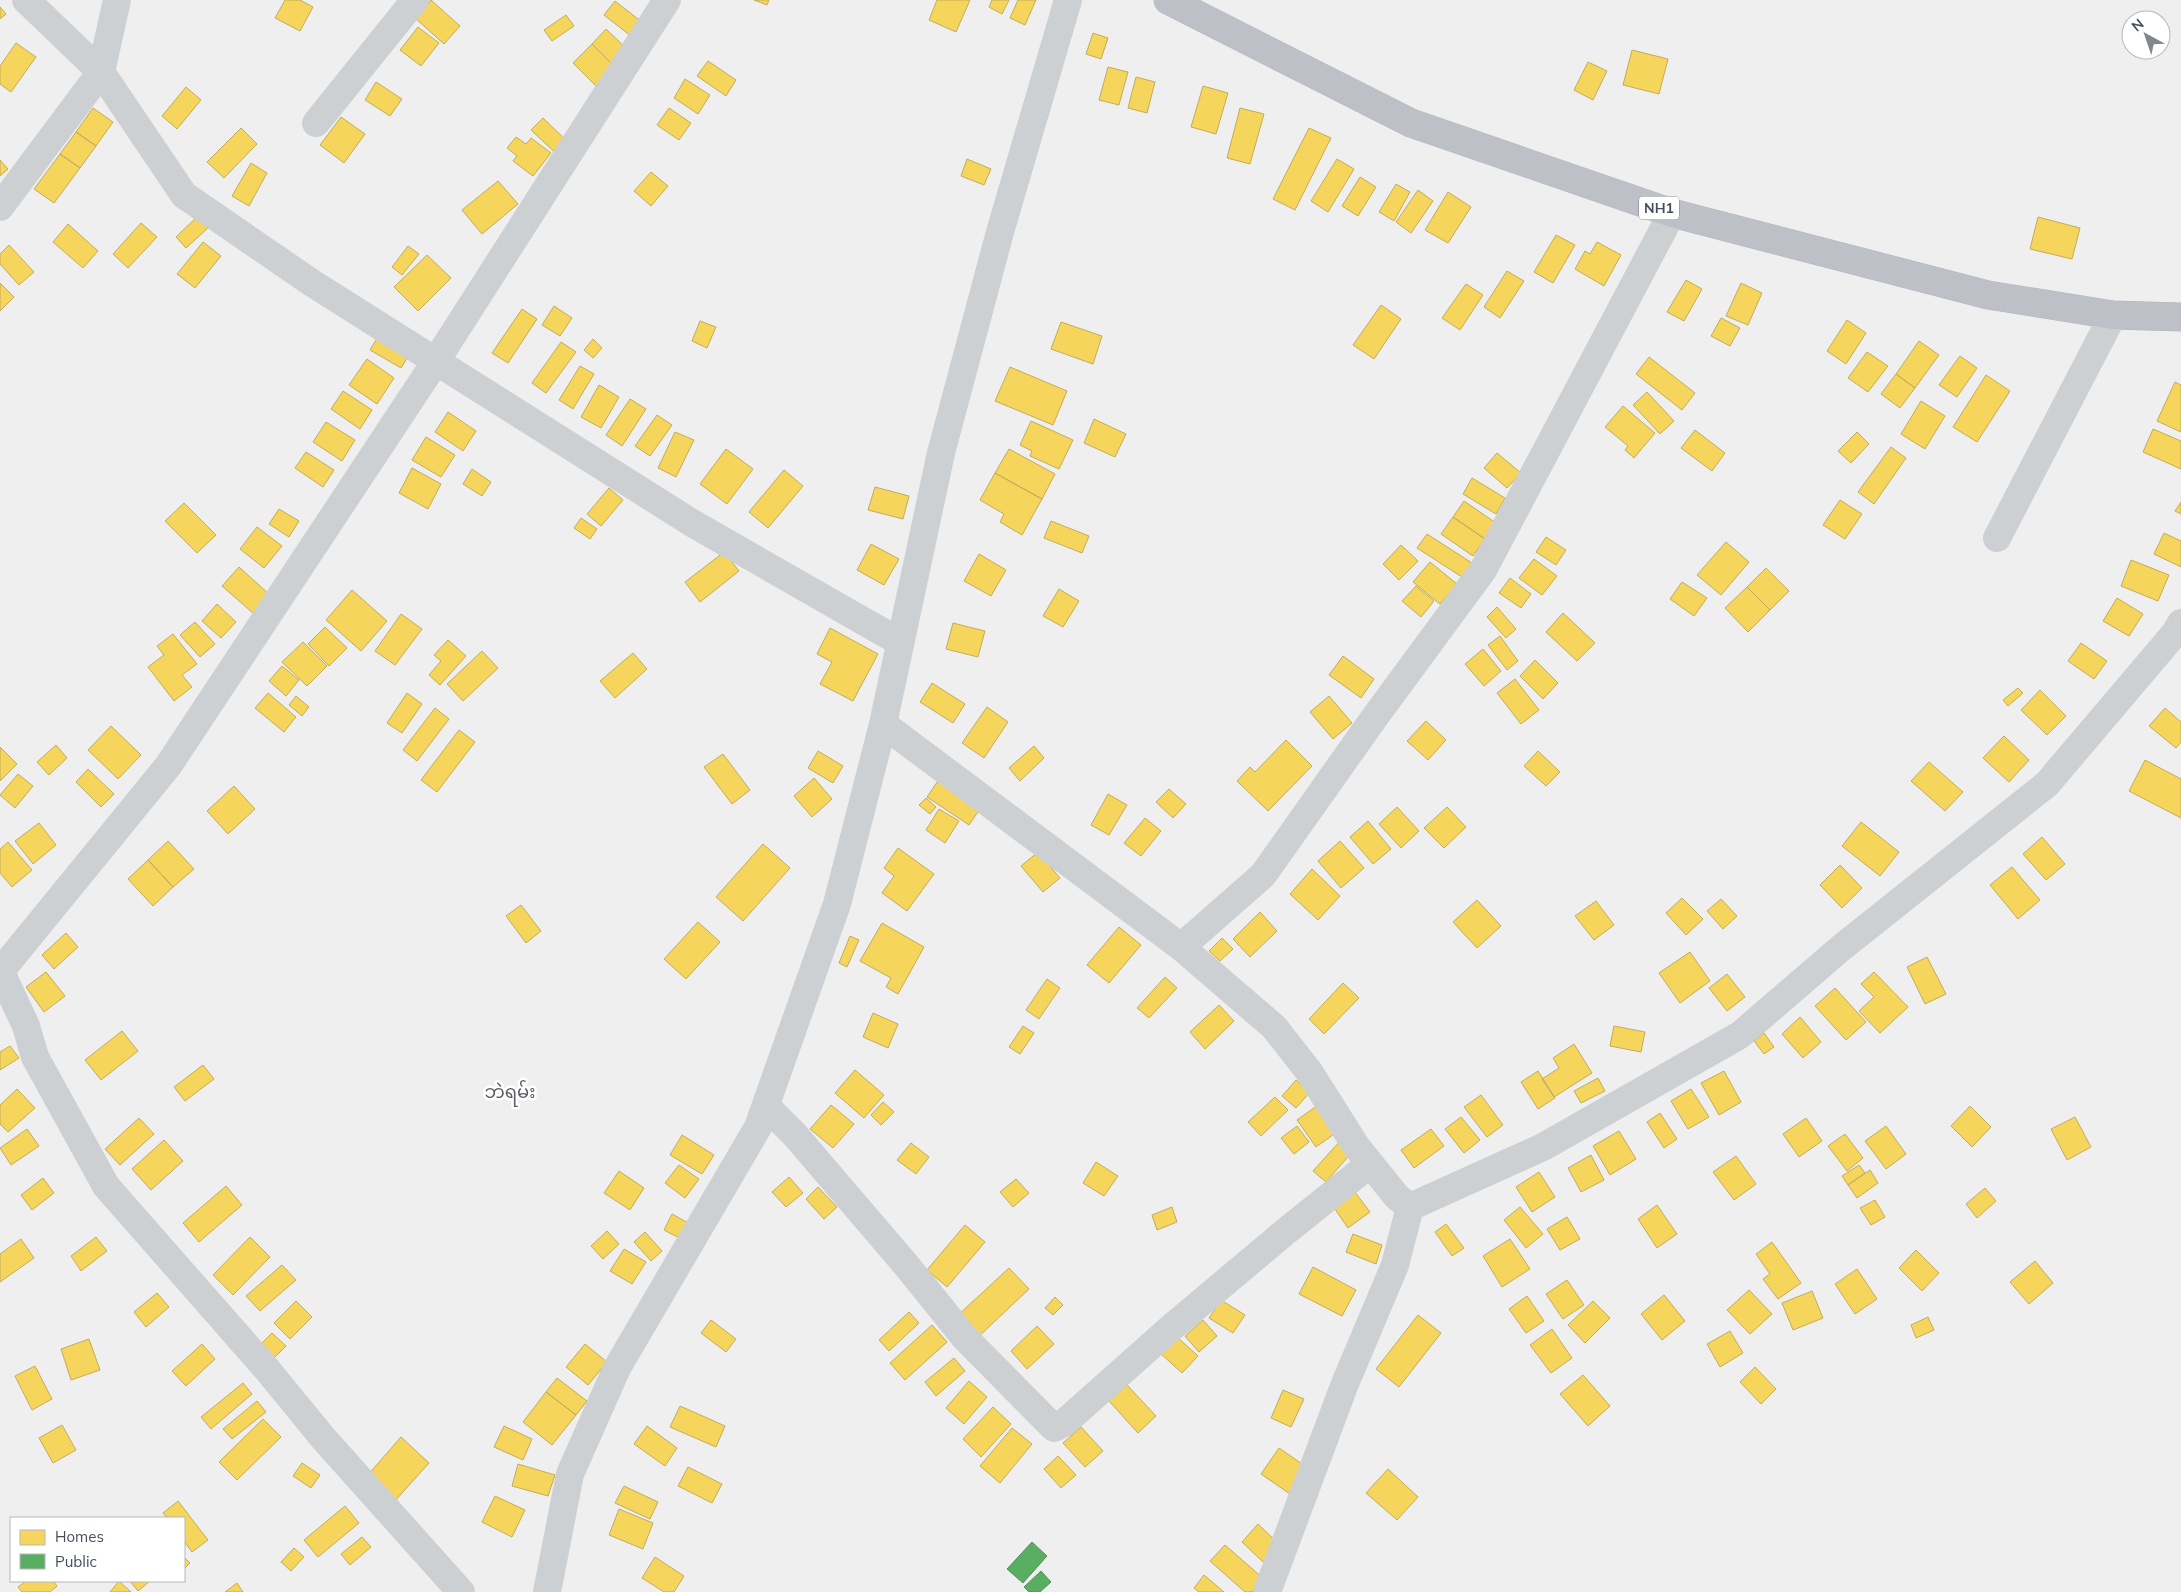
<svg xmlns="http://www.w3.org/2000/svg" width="2181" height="1592" font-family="Mulish,'Noto Sans Myanmar',sans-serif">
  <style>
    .homes { fill: #f6d55c; stroke: #c1ac5c }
    .public { fill: #5aae61; stroke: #549160 }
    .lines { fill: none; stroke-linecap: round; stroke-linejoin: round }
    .highway-casing { stroke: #b4b7bf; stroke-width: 29 }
    .minor { stroke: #cdd0d3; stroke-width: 28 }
    .highway { stroke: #bdc0c7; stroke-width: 28 }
    .labels { text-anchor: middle; stroke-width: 5; stroke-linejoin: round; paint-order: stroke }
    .shield { fill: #fff; stroke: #7d838d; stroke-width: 1 }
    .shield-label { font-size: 14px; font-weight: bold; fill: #454e5c }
    .quarter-label { font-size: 18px; fill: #5a5d63; stroke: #fff }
  </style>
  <rect width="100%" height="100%" fill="#f0efef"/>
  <path class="homes" d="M285,0H300L313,7L300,31L275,18Z
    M431,0L460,26L444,44L415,18Z
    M754,0H769L767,5Z
    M937,0H970L956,32L929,20Z
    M992,0H1009L1002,14L989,7Z
    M1018,0H1036L1025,25L1010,18Z
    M615,1L647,26L636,40L604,15Z
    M0,7L6,14L0,19Z
    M566,15L574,26L552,41L544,30Z
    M418,27L439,43L421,66L400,50Z
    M606,29L630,52L615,67L592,44Z
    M1093,33L1108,38L1101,59L1086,54Z
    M16,43L36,57L11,92L0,84V66Z
    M592,44L615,67L596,86L573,63Z
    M1632,50L1668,59L1659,94L1623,85Z
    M708,61L736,80L726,96L697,76Z
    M1588,62L1607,71L1593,100L1574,90Z
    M1108,67L1128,72L1119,105L1099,100Z
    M1136,77L1155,82L1147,113L1128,108Z
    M685,79L710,95L698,114L674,98Z
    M376,82L402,99L390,116L365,100Z
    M1203,86L1228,93L1216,134L1191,127Z
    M186,87L201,100L177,129L162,116Z
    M93,108L113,122L96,146L76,132Z
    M669,108L691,123L679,140L657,125Z
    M1240,108L1264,114L1250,164L1227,158Z
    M341,117L365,134L344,163L320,145Z
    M543,118L573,147L562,159L531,130Z
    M241,128L257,144L224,178L207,162Z
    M1309,128L1331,138L1295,210L1273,199Z
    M76,132L96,146L80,168L60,154Z
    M516,137L526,144L531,138L551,153L533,176L513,161L517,156L507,148Z
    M60,154L80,168L54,203L34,189Z
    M967,159L991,169L984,185L961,176Z
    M1337,159L1354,169L1328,212L1311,201Z
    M0,160L8,169L0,176Z
    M251,163L267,173L249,206L232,196Z
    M651,172L668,186L651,206L634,191Z
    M1360,177L1376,187L1358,216L1342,206Z
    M498,181L518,204L482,234L462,210Z
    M1396,184L1410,192L1394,221L1379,212Z
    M1418,190L1433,201L1411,233L1396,222Z
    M1448,192L1471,207L1448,243L1425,230Z
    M199,215L209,227L186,248L176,237Z
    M2038,217L2080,228L2072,259L2030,249Z
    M141,223L157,237L128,268L113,254Z
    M68,224L98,251L83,268L53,242Z
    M1556,235L1575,245L1553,283L1534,272Z
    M203,242L221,256L195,288L177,274Z
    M1597,242L1621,255L1604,286L1575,269L1585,251L1590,254Z
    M9,245L34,272L19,285L0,264V254Z
    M408,246L419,254L402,275L392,267Z
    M427,255L451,278L418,311L394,287Z
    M1507,271L1524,281L1500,318L1484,307Z
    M1686,280L1702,289L1684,321L1667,312Z
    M0,283L14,297L0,311Z
    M1741,283L1762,293L1748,325L1726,316Z
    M1466,284L1483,295L1460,330L1442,318Z
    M1381,305L1401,319L1374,359L1353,345Z
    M554,306L572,318L560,336L542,325Z
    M522,309L537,319L508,363L492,353Z
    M1721,318L1740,328L1730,346L1711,336Z
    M1847,320L1866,333L1846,364L1827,351Z
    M700,321L716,327L707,348L692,341Z
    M1061,322L1102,336L1093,364L1051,349Z
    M384,327L415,345L401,368L370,350Z
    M593,339L602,348L593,358L584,350Z
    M1919,341L1939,355L1915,388L1896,374Z
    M561,342L576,352L546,393L532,383Z
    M1867,352L1888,366L1868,392L1848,378Z
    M1960,356L1977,368L1957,397L1939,385Z
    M1649,357L1695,393L1682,410L1636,374Z
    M367,359L394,378L377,404L349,385Z
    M580,366L594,374L573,409L559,400Z
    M1010,367L1067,391L1053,425L995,401Z
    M1896,374L1915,388L1900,408L1881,394Z
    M1986,375L2010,391L1977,442L1953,427Z
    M2175,382L2181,385V432L2157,421Z
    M599,385L619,397L601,428L581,417Z
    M343,391L372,410L360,429L331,409Z
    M1647,392L1674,421L1660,434L1633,405Z
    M630,399L646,409L622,446L606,435Z
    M1921,401L1945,416L1925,449L1901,434Z
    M1623,406L1655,433L1634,458L1625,450L1628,446L1605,427Z
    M448,412L476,431L463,451L435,432Z
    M657,415L672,425L650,456L635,446Z
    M1094,419L1126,434L1115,457L1084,443Z
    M1031,421L1073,440L1059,469L1030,456L1032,451L1020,445Z
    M326,422L355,440L342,461L313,442Z
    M2153,429L2181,441V469L2143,452Z
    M1695,430L1725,453L1712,471L1681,448Z
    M675,432L694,440L676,477L658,468Z
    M1857,432L1869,444L1851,463L1838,451Z
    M426,437L455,455L441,477L412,460Z
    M1891,447L1906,458L1874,504L1858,492Z
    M726,449L753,469L727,504L700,484Z
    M1009,449L1055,474L1042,499L995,473Z
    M306,452L334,470L323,487L295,468Z
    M1497,453L1521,473L1507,488L1484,468Z
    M412,468L441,484L428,509L399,493Z
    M472,469L491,482L482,496L463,484Z
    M784,470L803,486L768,528L749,512Z
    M995,473L1042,499L1022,535L1000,522L1004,514L980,500Z
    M1472,478L1505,498L1496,514L1463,494Z
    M875,487L909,496L903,519L868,510Z
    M609,488L623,500L601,526L587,514Z
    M1840,500L1862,514L1845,539L1823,525Z
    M1464,501L1496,523L1485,539L1453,517Z
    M2181,502V514L2175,511Z
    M184,503L216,535L197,553L165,521Z
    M279,509L299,521L289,537L269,524Z
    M1453,517L1485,539L1473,556L1441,534Z
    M581,518L597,529L590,539L574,528Z
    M1051,521L1089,536L1082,553L1044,538Z
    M257,527L282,546L264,568L240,549Z
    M2164,533L2181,541V567L2154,554Z
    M1427,534L1472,563L1462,577L1417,548Z
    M1546,537L1566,550L1556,565L1536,552Z
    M1726,542L1749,562L1721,595L1697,575Z
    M871,544L899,559L884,585L857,570Z
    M1401,545L1418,561L1399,580L1383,564Z
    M724,552L739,571L700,602L685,582Z
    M979,554L1006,570L991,596L964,581Z
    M1534,559L1557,576L1542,595L1519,578Z
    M2131,560L2169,575L2158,601L2121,586Z
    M1430,562L1457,584L1440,604L1413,582Z
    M239,567L270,595L254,614L222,586Z
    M1766,568L1789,591L1770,610L1747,587Z
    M1510,578L1531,594L1521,608L1499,593Z
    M1682,582L1707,598L1694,616L1670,599Z
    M1416,586L1434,601L1421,617L1402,601Z
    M1747,587L1770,610L1748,632L1725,608Z
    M1059,589L1079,601L1063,627L1043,616Z
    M352,590L387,621L361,651L326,620Z
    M2117,598L2143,614L2129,636L2103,621Z
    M217,604L236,622L221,638L202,621Z
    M1497,607L1516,629L1506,638L1487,617Z
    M1563,613L1595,643L1577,661L1546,632Z
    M401,614L422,629L395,665L375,651Z
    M195,622L215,644L200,657L180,635Z
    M953,623L985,631L978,657L946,649Z
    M325,627L347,648L329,666L308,644Z
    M830,628L878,654L853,701L820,684L832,662L817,654Z
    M173,634L197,664L182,675L192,687L174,701L148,667L164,655L157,646Z
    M1500,636L1518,661L1507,670L1488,645Z
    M448,640L466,656L440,685L429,675L441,661L434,655Z
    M303,642L327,666L307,686L282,662Z
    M2081,643L2107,661L2094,679L2068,661Z
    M1483,649L1501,671L1484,686L1465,664Z
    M482,651L498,668L463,701L447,684Z
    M633,653L647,669L615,698L600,681Z
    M1343,656L1374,679L1361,698L1329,675Z
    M1535,660L1558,683L1543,699L1520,676Z
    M282,666L299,680L286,696L269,681Z
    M1515,679L1539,710L1521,724L1497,693Z
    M932,683L965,704L953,723L920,702Z
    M2018,688L2023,693L2008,706L2003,700Z
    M2040,690L2066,716L2047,735L2021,710Z
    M268,693L296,717L284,732L255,708Z
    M407,693L422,704L402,733L387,723Z
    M296,696L309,707L302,716L289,705Z
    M1329,696L1352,723L1333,739L1310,712Z
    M987,707L1008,722L984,758L962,743Z
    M435,708L449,719L417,761L403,750Z
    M2165,708L2181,722V742L2176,748L2149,726Z
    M1426,721L1446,740L1428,760L1407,741Z
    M111,726L141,755L118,779L88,750Z
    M459,730L475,742L437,792L421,780Z
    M2004,736L2029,760L2009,782L1983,758Z
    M1286,740L1312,766L1268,811L1237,781L1250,767L1255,772Z
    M56,745L67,758L49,775L37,762Z
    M1034,746L1044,758L1020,781L1009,768Z
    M0,747L17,764L0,781Z
    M818,751L843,766L833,783L808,768Z
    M1538,751L1560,772L1546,786L1524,766Z
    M723,754L750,790L732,804L704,767Z
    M2145,760L2181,779V818L2129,791Z
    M1929,762L1963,792L1945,811L1911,781Z
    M88,769L114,794L101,807L76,782Z
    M18,774L33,786L15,808L0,795Z
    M942,775L984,803L969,825L927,797Z
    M814,778L832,799L812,817L794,796Z
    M234,786L255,809L228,834L207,811Z
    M1169,789L1186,804L1173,818L1156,802Z
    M1108,794L1127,805L1109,835L1091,825Z
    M926,798L936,807L930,814L919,805Z
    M1397,807L1419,831L1401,848L1379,824Z
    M1447,807L1466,827L1444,848L1424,828Z
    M939,809L959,821L945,843L926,830Z
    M1145,818L1161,831L1141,856L1124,843Z
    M1368,821L1391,849L1373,864L1350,837Z
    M1861,822L1899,852L1880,876L1842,846Z
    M39,823L56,845L33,864L15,841Z
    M2042,837L2065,864L2046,880L2023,854Z
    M168,841L194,869L173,887L148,860Z
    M1340,841L1364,868L1341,888L1318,861Z
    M8,842L32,870L12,887L0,873V849Z
    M763,844L790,868L743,921L716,897Z
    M898,848L934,874L907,911L882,893L894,876L884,868Z
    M1038,852L1060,878L1043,892L1021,866Z
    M148,860L173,887L153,906L128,879Z
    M1840,865L1862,888L1842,908L1820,885Z
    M2012,867L2040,900L2018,919L1990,885Z
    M1312,869L1340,896L1318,920L1290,894Z
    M1682,898L1703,919L1686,935L1666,913Z
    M1721,899L1737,916L1723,929L1707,911Z
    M1477,900L1501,926L1477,948L1453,922Z
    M1596,901L1614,925L1594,940L1575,916Z
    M521,905L541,931L526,943L506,916Z
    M1260,912L1277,931L1250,957L1233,939Z
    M698,922L720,942L686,979L664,959Z
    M882,923L924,947L898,994L886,987L891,978L860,961Z
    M1119,927L1141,945L1109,983L1087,965Z
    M66,933L78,947L54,969L42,955Z
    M850,936L859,940L847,967L839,963Z
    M1222,938L1233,949L1220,961L1209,951Z
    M1690,952L1710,981L1680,1003L1659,973Z
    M1927,957L1946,994L1925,1004L1907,967Z
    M46,972L65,996L44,1012L26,987Z
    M1874,972L1908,1007L1880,1033L1859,1011L1874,997L1861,984Z
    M1727,974L1745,997L1727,1011L1709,988Z
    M1165,977L1177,988L1149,1018L1137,1008Z
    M1047,979L1060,988L1039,1019L1026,1010Z
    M1343,983L1359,998L1324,1034L1309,1019Z
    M1835,988L1866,1022L1846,1040L1815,1006Z
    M1219,1005L1234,1021L1205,1049L1190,1032Z
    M873,1013L898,1024L888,1048L863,1037Z
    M1800,1017L1821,1042L1803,1058L1782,1034Z
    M1023,1026L1034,1033L1020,1054L1009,1047Z
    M1614,1026L1645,1032L1641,1052L1610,1046Z
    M122,1031L138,1051L101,1080L85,1060Z
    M1764,1033L1774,1047L1764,1054L1754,1041Z
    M1574,1044L1592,1073L1554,1097L1542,1079L1559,1068L1553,1058Z
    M10,1046L19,1058L0,1070V1052Z
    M203,1065L214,1079L185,1101L174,1087Z
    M855,1070L884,1095L864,1118L835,1093Z
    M1538,1071L1555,1098L1538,1109L1521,1082Z
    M1724,1071L1741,1102L1719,1115L1701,1083Z
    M1598,1078L1605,1091L1581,1103L1574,1091Z
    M1296,1080L1310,1092L1296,1108L1282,1096Z
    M17,1089L35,1108L8,1132L0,1124V1105Z
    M1691,1089L1709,1117L1688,1129L1671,1101Z
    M1481,1095L1503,1125L1487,1137L1464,1107Z
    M1275,1097L1288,1110L1261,1136L1248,1122Z
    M883,1102L894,1112L881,1125L871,1115Z
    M831,1105L854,1124L833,1148L810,1129Z
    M1318,1105L1337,1132L1316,1147L1297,1120Z
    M1970,1106L1991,1127L1972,1147L1951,1126Z
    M1660,1113L1677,1139L1664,1148L1647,1122Z
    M1461,1117L1480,1140L1464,1153L1445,1129Z
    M2075,1117L2091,1147L2067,1160L2051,1129Z
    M139,1118L154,1134L120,1165L105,1149Z
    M1806,1118L1822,1141L1799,1157L1783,1134Z
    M1297,1126L1309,1142L1294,1154L1281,1138Z
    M1886,1126L1906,1154L1886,1169L1865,1141Z
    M27,1129L39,1146L11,1165L0,1148Z
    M1431,1129L1444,1146L1414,1168L1401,1150Z
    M1619,1131L1636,1159L1610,1175L1593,1146Z
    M1845,1134L1863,1158L1847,1171L1828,1146Z
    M682,1135L714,1155L702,1174L670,1155Z
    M164,1140L183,1161L151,1190L132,1169Z
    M1341,1140L1353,1151L1326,1182L1313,1171Z
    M911,1143L929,1157L916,1174L897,1160Z
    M1591,1155L1604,1180L1581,1192L1568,1168Z
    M1736,1156L1756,1184L1734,1200L1713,1172Z
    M1096,1162L1118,1176L1104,1196L1083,1183Z
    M679,1165L699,1179L685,1198L665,1183Z
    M1859,1165L1865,1173L1848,1185L1842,1176Z
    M1870,1170L1878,1183L1857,1198L1848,1185Z
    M619,1171L644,1188L630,1210L604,1193Z
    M1539,1172L1555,1197L1532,1212L1516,1187Z
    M789,1177L803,1193L786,1207L772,1192Z
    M43,1178L54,1193L32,1210L21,1195Z
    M1016,1179L1029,1193L1013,1207L1000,1192Z
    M226,1186L242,1205L199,1242L183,1223Z
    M818,1187L837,1207L824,1219L806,1199Z
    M1351,1187L1370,1212L1348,1228L1330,1202Z
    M1985,1188L1996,1201L1977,1218L1966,1204Z
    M1875,1200L1885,1217L1871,1225L1860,1208Z
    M1657,1205L1677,1234L1657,1248L1638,1219Z
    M1172,1207L1177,1222L1157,1230L1152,1215Z
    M1520,1207L1543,1234L1526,1248L1504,1220Z
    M672,1214L692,1225L683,1240L664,1230Z
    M1567,1217L1580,1239L1560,1250L1547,1229Z
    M1446,1224L1464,1248L1452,1256L1435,1232Z
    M965,1225L985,1242L947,1287L927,1270Z
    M607,1231L619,1244L603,1259L591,1246Z
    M645,1232L662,1251L651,1261L634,1242Z
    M1353,1234L1382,1245L1376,1264L1346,1252Z
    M96,1237L107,1251L81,1271L71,1256Z
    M250,1237L270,1257L233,1295L213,1275Z
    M21,1239L34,1258L0,1282V1254Z
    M1510,1239L1530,1269L1502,1287L1483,1256Z
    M1772,1242L1801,1283L1778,1299L1763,1279L1770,1274L1756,1254Z
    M624,1249L646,1262L632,1284L610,1271Z
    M1916,1250L1939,1273L1922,1291L1899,1268Z
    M2035,1261L2053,1283L2029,1304L2010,1282Z
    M282,1265L296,1280L260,1311L246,1296Z
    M1313,1267L1356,1290L1342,1316L1299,1294Z
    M1009,1268L1029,1289L975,1340L955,1318Z
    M1857,1269L1877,1299L1855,1314L1835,1284Z
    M1567,1280L1584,1305L1563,1319L1546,1294Z
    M1749,1290L1772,1314L1750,1334L1727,1310Z
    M1812,1291L1823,1318L1793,1330L1782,1303Z
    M157,1293L169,1307L146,1327L134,1312Z
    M1664,1295L1685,1321L1662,1340L1641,1314Z
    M1527,1296L1544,1321L1526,1333L1509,1309Z
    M1055,1297L1063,1305L1053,1315L1045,1308Z
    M1221,1300L1245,1315L1233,1333L1209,1318Z
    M296,1301L312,1317L290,1339L274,1323Z
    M1593,1301L1610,1318L1585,1343L1568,1325Z
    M909,1312L919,1323L889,1351L879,1340Z
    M1418,1315L1441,1333L1399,1387L1376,1369Z
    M1928,1317L1934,1330L1916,1338L1911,1325Z
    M711,1320L736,1339L726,1352L701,1333Z
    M1203,1320L1217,1336L1199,1352L1185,1336Z
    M932,1325L947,1342L905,1380L890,1363Z
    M1037,1326L1054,1344L1027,1369L1011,1351Z
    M1552,1329L1572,1358L1551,1373L1530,1345Z
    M1730,1331L1743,1353L1720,1367L1707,1344Z
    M272,1333L286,1346L274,1358L260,1345Z
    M1176,1336L1198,1356L1182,1373L1160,1353Z
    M89,1339L100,1370L71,1380L61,1349Z
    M202,1344L215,1359L186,1386L172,1371Z
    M585,1344L607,1362L588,1385L566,1367Z
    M954,1358L965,1371L936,1396L925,1382Z
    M35,1366L52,1399L32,1410L15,1376Z
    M1755,1367L1776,1389L1761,1404L1740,1382Z
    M1583,1375L1610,1406L1588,1426L1560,1394Z
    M557,1378L587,1401L576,1415L546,1392Z
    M969,1381L987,1397L964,1424L946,1408Z
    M243,1383L252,1394L211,1429L201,1417Z
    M1127,1385L1156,1416L1138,1433L1109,1401Z
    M1283,1390L1304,1399L1291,1427L1271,1418Z
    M546,1392L576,1415L552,1445L523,1422Z
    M257,1401L266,1412L232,1439L223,1429Z
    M680,1406L725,1426L716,1447L670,1427Z
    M993,1407L1011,1424L981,1457L963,1439Z
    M263,1419L281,1437L237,1480L219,1462Z
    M62,1425L76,1450L53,1463L39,1438Z
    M504,1426L532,1439L523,1460L494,1447Z
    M647,1426L677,1448L665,1466L634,1444Z
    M1081,1427L1103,1451L1085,1467L1063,1443Z
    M1012,1428L1032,1444L1000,1483L980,1466Z
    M401,1437L429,1463L394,1502L366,1477Z
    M1279,1448L1308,1468L1290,1494L1261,1474Z
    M1058,1456L1076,1475L1061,1488L1044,1469Z
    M302,1463L320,1475L311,1488L293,1476Z
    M518,1464L555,1475L548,1496L512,1486Z
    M688,1467L722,1484L712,1503L678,1486Z
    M1388,1469L1418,1497L1397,1520L1366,1493Z
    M624,1486L658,1502L650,1519L615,1503Z
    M495,1496L525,1510L512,1537L482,1522Z
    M178,1501L208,1540L192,1552L184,1541V1518H167L163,1513Z
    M345,1506L359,1523L318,1557L304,1540Z
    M619,1509L653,1523L643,1549L609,1535Z
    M1258,1524L1280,1545L1263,1562L1242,1542Z
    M362,1537L371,1547L350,1565L341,1554Z
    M1225,1545L1264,1579L1252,1592H1245L1210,1561Z
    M294,1548L304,1557L291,1571L281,1562Z
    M184,1557L190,1563L184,1569Z
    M655,1557L684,1576L674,1592H664L642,1578Z
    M1204,1575L1224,1592H1199L1194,1588Z
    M26,1581H53L57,1586L50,1592H22L18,1587Z
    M119,1581L131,1592H110Z
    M130,1581H150L138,1591Z
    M237,1583L243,1592H225Z"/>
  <path class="public" d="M1032,1542L1047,1556L1023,1583L1007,1569Z
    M1041,1571L1051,1582L1040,1592H1029L1024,1587Z"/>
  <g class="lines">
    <g class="highway-casing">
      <path id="highway" d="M1168,0L1411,123L1672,213L1988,295L2113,315L2181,317"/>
    </g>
    <path class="minor" d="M26,0L101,72L184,195L312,283L692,523L900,642
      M316,123L415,0
      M0,207L101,72L117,0
      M1997,538L2113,315
      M883,724L1181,947L1274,1027L1310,1073L1356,1146L1397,1197L1410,1207L1395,1265L1344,1386L1267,1592
      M1181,947L1263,875L1372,721L1483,570L1672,213
      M0,970L26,1026L35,1057L106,1186L265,1367L324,1439L461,1592
      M0,972L168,766L436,361L667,0
      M766,1106L795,1135L907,1266L965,1338L1054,1428L1064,1423L1172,1327L1285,1232L1370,1164
      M1410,1207L1543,1147L1740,1035L1841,948L2047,784L2175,633L2181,623
      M547,1592L570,1474L617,1368L758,1127L837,904L883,724L941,453L1000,232L1068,0"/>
    <use href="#highway" class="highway"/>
  </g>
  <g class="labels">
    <rect class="shield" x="1639" y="196.5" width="40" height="23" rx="4"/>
    <g class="shield-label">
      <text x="1659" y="213">NH1</text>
    </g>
    <g class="quarter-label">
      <text x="510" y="1098">ဘဲရမ်း</text>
    </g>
  </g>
  <rect x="10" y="1517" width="175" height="65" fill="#ffffff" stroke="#b5b8be"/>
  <rect x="20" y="1530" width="25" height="15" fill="#f6d55c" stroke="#b5b8be"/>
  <text x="55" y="1542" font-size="15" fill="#454e5c">Homes</text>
  <rect x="20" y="1554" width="25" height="15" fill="#5aae61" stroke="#b5b8be"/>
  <text x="55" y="1567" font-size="15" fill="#454e5c">Public</text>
  <g transform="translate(2146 35) rotate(320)"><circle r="24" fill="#ffffff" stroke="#b5b8be"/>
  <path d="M0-4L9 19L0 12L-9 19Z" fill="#81868f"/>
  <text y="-8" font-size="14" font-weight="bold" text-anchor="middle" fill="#454e5c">N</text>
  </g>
</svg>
